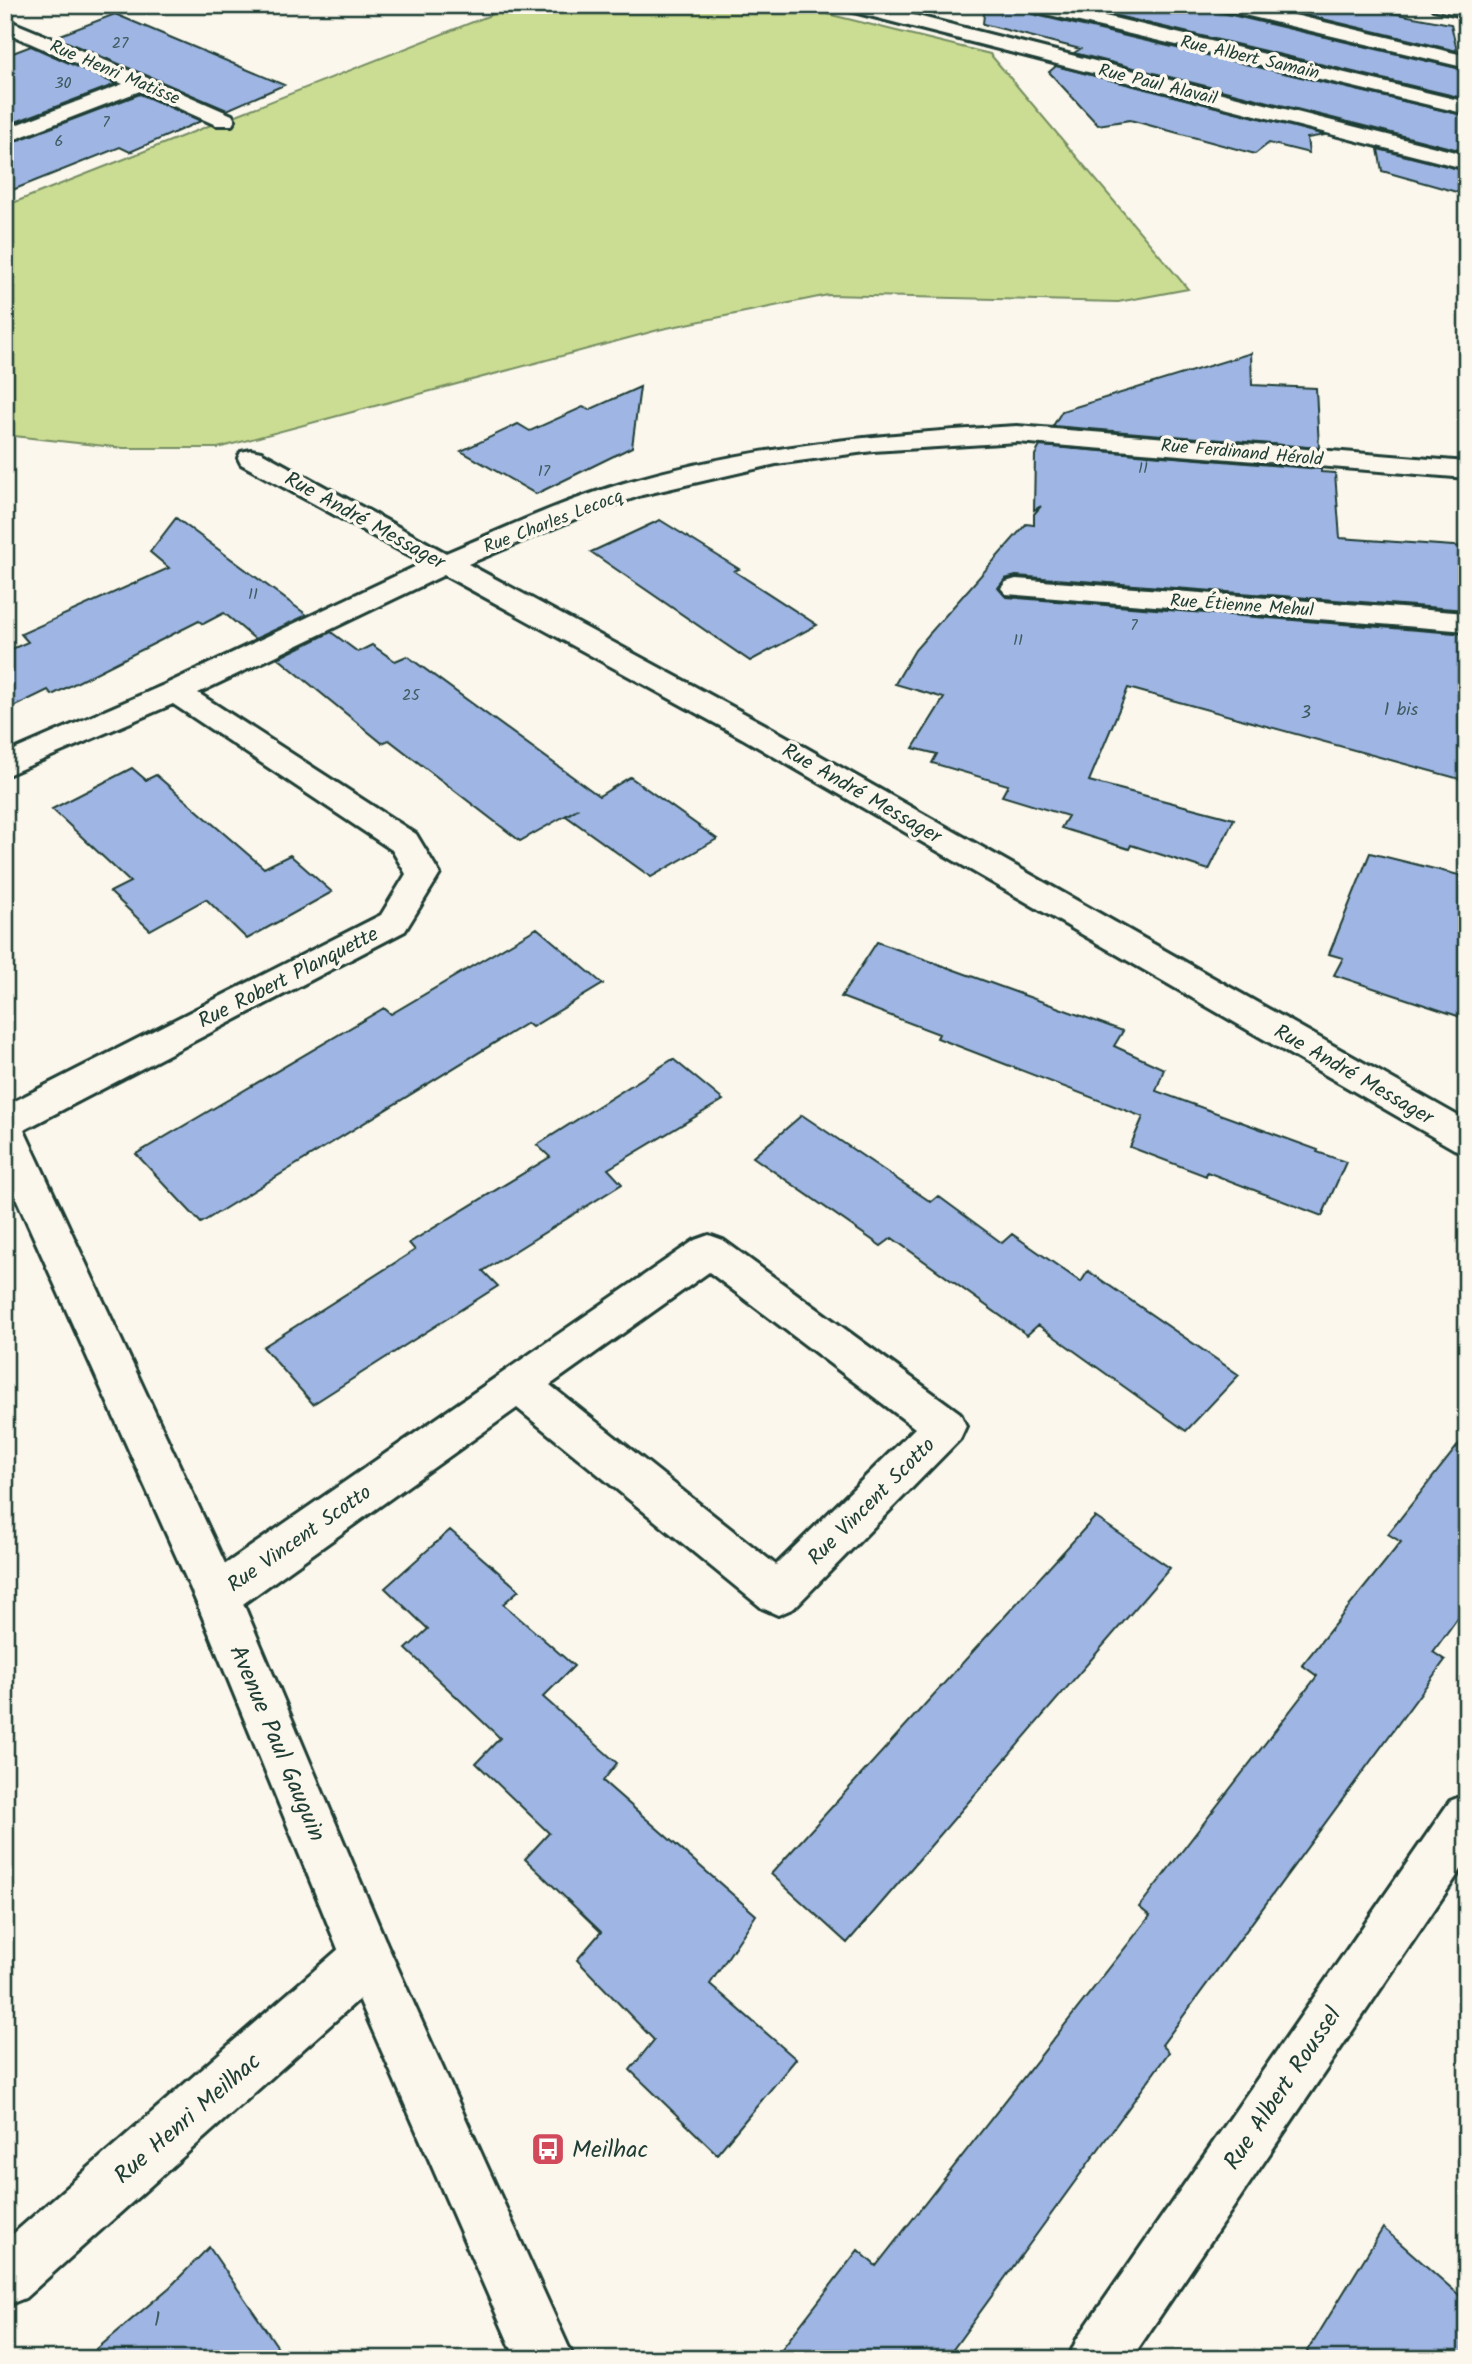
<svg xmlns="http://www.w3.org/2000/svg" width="1472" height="2364" font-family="Kalam,sans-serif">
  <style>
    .green { fill: #cbdd92; stroke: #758d63; stroke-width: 2 }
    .building { fill: #9fb5e3; stroke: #1f3d34; stroke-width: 2 }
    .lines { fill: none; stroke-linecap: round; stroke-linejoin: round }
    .minor-casing { stroke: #1f3d34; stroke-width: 6 }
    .tertiary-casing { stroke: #1f3d34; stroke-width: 6 }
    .secondary-casing { stroke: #1f3d34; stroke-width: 6 }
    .minor { fill: #fbf7ec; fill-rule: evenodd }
    .tertiary { fill: #fbf7ec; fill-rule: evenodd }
    .secondary { fill: #fbf7ec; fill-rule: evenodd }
    .labels { text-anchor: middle; stroke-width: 7; stroke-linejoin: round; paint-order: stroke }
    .far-number-label { font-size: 16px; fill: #3f5b60 }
    .far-street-label { font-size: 18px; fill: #1f3d34; stroke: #fbf7ec }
    .number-label { font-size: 18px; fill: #3f5b60 }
    .street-label { font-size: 21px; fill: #1f3d34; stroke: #fbf7ec }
    .near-number-label { font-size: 21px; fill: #3f5b60 }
    .near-street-label { font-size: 24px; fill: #1f3d34; stroke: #fbf7ec }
    .near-poi-label { font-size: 24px; fill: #1f3d34; stroke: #fbf7ec; text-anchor: start }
  </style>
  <rect width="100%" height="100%" fill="#fbf7ec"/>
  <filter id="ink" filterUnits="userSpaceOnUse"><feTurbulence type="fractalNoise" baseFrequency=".0143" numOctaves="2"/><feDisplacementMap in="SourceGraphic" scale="14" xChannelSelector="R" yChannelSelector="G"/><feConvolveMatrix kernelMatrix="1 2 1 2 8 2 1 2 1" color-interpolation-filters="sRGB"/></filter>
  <g filter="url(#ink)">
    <path class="green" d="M516,5H791L990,54L1188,289L1118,302L828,295L662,329L218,448H123L5,435V206Z"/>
    <path class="building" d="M985,5H1020L1032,14L1467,116V152L1074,53L1080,49L983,24Z
      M1071,5H1214L1218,12L1461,69L1467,77V99Z
      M1264,5H1350L1451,24L1457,51Z
      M115,14L284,85L227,110L55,37Z
      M31,46L116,84L5,126V56Z
      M1056,66L1325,135L1307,138L1309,153L1269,143L1255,154L1130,120L1098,125L1049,72Z
      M140,94L201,121L130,152L120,147L5,193V145Z
      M1378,149L1467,171V195L1382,171Z
      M1251,353L1252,385L1316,388L1319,448L1053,426L1062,411Z
      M640,387L632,447L536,494L461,451L518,424L530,431L583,407L589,410Z
      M1040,446L1321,469V472L1335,473L1340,538L1467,547V610L1016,576L1005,579L998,588L1006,597L1467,634V781L1128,688L1089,781L1234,819L1209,870L1131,845L1129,849L1061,828L1068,816L1002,796L1008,785L932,763L937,754L913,748L944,698L895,684L915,650L1026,524L1034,525V514L1041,506L1034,510L1035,455Z
      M176,518L307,615L255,639L224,613L203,624L199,621L52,695L48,690L5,711V652L28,642L21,634L169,568L150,552Z
      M660,520L739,569L734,571L817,625L750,661L591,552Z
      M331,632L358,652L372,645L395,661L407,656L599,796L630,777L717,839L651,877L566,816L579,808L520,841L389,740L382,743L278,658Z
      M132,768L146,780L156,775L264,868L290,855L332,892L247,939L206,899L150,930L110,892L130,882L52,809Z
      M1370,853L1467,877V1019L1334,975L1343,958L1329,954Z
      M537,928L603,984L532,1027L527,1023L201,1223L136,1154L384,1008L391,1014Z
      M877,942L1123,1031L1114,1046L1164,1069L1156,1091L1318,1150L1317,1152L1346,1162L1322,1216L1207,1172L1206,1176L1130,1147L1143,1117L937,1038L939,1034L841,997Z
      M673,1059L723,1100L608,1169L622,1184L483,1271L498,1286L313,1404L263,1347L415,1250L409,1243L550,1157L537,1145Z
      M802,1115L931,1202L938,1196L1002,1243L1012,1234L1081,1282L1088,1271L1239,1375L1186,1431L1038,1325L1027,1335L892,1238L881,1246L753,1157Z
      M1467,1434V1605L1433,1652L1445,1660L1162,2045L1169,2052L946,2359H774L858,2250L876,2266L1150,1916L1139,1907L1317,1676L1302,1665L1401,1542L1388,1534Z
      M1095,1517L1170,1568L847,1943L771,1874Z
      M450,1530L519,1590L503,1604L574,1666L543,1697L617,1763L603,1781L756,1915L710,1984L796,2059L717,2154L630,2070L654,2040L577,1960L601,1932L525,1859L549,1833L476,1763L500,1738L406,1649L428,1629L385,1588Z
      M1383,2228L1467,2302V2359H1303Z
      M209,2247L286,2359H85L170,2287Z"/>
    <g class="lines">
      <g class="minor-casing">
        <path id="minor" d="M839,5H874L1467,155V169L842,9Z
          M1023,5H1059L1467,102V114L1033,11Z
          M1216,5H1252L1467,56V68L1219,9Z
          M5,19L150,79L232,115L235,120L232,125H216L140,91L5,143V129L123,84L5,32Z
          M1017,426L1467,462V478L1017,442L873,451L776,464L642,495L577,518L468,564L764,724L1467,1121V1153L1454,1149L742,738L444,575L198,693L416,834L440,874L405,931L18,1133L5,1137V1106L381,915L406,874L392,850L173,704L5,776V754L164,685L423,563L241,464L238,458L241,452L251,450L261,452L446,553C505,528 563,501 624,483C755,445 882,434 1017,426Z
          M1016,579L1467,613V631L1006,594L1001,588L1006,582Z
          M709,1235L723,1240L960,1413L966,1426L960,1439L794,1608L778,1615L762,1608L517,1408L233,1611L217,1617L201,1611L194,1596L201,1581L695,1240ZM709,1272L915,1428L776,1565L550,1385Z
          M1467,1794V1861L1131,2359H1068L1077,2339L1450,1801Z
          M367,1933L385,1940L392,1958L385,1976L25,2298L5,2306V2241L349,1940Z"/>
      </g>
      <g class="tertiary-casing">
        <path id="tertiary" d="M5,1116L18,1120L24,1130L240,1596L385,1940L574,2359H516L349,1976L194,1596L5,1173Z"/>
      </g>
      <g class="secondary-casing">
        <path id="secondary" d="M1430,5H1467V17L1433,9Z"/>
      </g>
      <use href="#minor" class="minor"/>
      <use href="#tertiary" class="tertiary"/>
      <use href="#secondary" class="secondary"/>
    </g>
  </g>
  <defs>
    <g id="bus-square" transform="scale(1.75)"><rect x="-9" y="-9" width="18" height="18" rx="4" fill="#d1495b" stroke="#fbf7ec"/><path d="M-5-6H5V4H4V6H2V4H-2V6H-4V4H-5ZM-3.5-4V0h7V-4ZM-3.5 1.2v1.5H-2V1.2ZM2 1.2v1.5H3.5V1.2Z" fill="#fff"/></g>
  </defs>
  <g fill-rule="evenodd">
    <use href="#bus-square" x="548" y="2149"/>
  </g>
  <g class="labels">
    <g class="far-number-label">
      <text x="120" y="48">27</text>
      <text x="63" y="88">30</text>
      <text x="106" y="127">7</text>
      <text x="59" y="146">6</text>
      <text x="1143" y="473">11</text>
      <text x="544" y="476">17</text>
      <text x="253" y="599">11</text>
      <text x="1134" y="630">7</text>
      <text x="1018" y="645">11</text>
      <text x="411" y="700">25</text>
    </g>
    <g class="far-street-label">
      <text transform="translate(1250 57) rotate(13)" y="6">Rue Albert Samain</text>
      <text transform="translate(115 72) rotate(23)" y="6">Rue Henri Matisse</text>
      <text transform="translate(1158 84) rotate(14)" y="6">Rue Paul Alavail</text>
      <text transform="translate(1242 452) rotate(5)" y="6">Rue Ferdinand Hérold</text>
      <text transform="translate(553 521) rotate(-21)" y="6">Rue Charles Lecocq</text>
      <text transform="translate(1242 605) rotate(4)" y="6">Rue Étienne Mehul</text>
    </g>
    <g class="number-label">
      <text x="1401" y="715">1 bis</text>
      <text x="1306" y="718">3</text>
    </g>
    <g class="street-label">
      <text transform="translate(365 520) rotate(29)" y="7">Rue André Messager</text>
      <text transform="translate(862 793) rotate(30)" y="7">Rue André Messager</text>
      <text transform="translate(288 977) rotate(-27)" y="7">Rue Robert Planquette</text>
      <text transform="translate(1354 1074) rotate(30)" y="7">Rue André Messager</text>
      <text transform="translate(871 1501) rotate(-45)" y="7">Rue Vincent Scotto</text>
      <text transform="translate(299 1538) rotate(-35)" y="7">Rue Vincent Scotto</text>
    </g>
    <g class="near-number-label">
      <text x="157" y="2326">1</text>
    </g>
    <g class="near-street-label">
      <text transform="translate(278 1743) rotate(67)" y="8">Avenue Paul Gauguin</text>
      <text transform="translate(1282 2088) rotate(-56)" y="8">Rue Albert Roussel</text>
      <text transform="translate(187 2118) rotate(-41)" y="8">Rue Henri Meilhac</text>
    </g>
    <g class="near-poi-label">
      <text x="572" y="2157">Meilhac</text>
    </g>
  </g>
  <rect width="1472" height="2364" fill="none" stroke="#fbf7ec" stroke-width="28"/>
  <rect x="14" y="14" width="1444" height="2336" fill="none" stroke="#1f3d34" stroke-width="2.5" filter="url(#ink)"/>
</svg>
